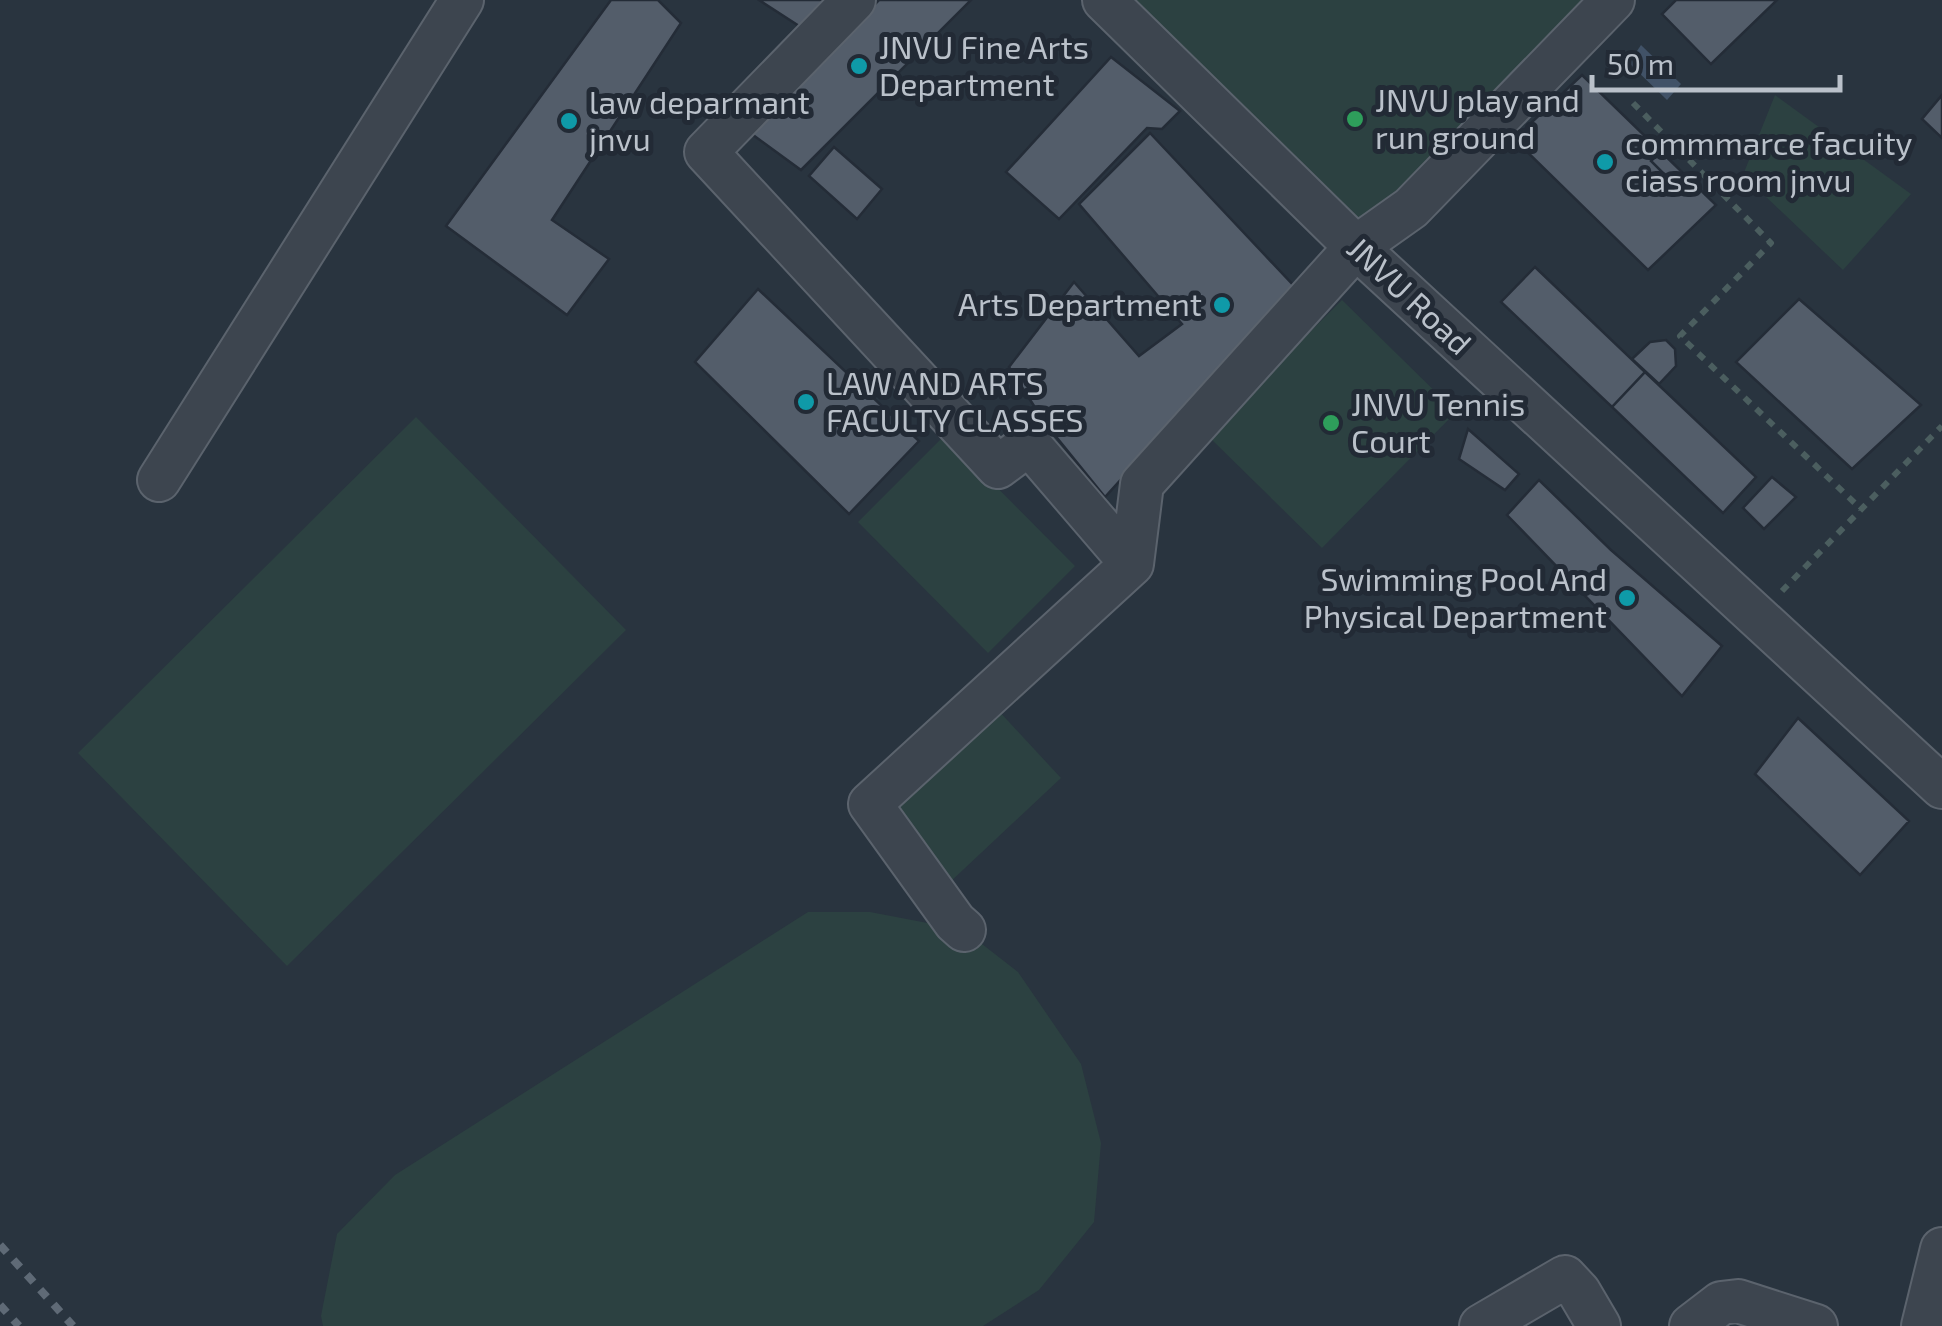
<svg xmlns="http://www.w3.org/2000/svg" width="1942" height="1326" font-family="'Exo 2',sans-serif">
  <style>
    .green { fill: #2c4141 }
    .water { fill: #415267 }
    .building { fill: #535d6a; stroke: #242c37; stroke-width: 2.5 }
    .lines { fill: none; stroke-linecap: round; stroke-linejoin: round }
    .minor-casing { stroke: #5b636d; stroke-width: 46 }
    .path { stroke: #4b5e5f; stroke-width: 6; stroke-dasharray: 8 8; stroke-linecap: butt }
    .minor { stroke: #3d454f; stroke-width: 42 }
    .rail { stroke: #5f6a76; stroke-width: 8; stroke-dasharray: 10 10; stroke-linecap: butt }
    .culture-dot { fill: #0f9aa8; stroke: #222a35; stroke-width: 4 }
    .leisure-dot { fill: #2e9e5b; stroke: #222a35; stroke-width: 4 }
    .labels { text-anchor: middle; stroke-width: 10; stroke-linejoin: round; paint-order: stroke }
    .poi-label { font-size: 32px; fill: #bac1ca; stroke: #222a35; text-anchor: start }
    .street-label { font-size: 32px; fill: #bac1ca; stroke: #222a35 }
  </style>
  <rect width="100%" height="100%" fill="#29343f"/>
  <path class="green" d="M1104,0H1603L1368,238Z
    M1775,95L1911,194L1843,270L1743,175Z
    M1342,300L1456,412L1322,548L1207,435Z
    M416,417L626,630L287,966L78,753Z
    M945,435L1075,566L988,653L858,522Z
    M997,709L1061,778L948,884L884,814Z
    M808,912H870L964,930L1018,972L1081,1064L1101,1143L1094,1222L1039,1290L983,1326H323L321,1316L337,1234L395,1175Z"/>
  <path class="water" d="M1641,45L1681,84L1667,100L1629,63Z"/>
  <path class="building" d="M611,0H658L681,23L552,220L609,259L567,315L446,226Z
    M759,0H835L813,35Z
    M879,0H971L801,170L749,132Z
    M1676,0H1777L1711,64L1662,14Z
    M1111,57L1180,111L1162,129L1147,128L1059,219L1006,172Z
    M1582,75L1716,205L1648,270L1514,139Z
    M1942,95V138L1922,119Z
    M1150,133L1295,287L1105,497L1045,423L1009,367L1074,282L1139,356L1182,324L1079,204Z
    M834,147L882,189L857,219L809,176Z
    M1661,151L1683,173L1673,183L1651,161Z
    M1535,267L1645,372L1612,407L1501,302Z
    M758,289L919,441L849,514L695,362Z
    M1799,299L1921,405L1852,469L1736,362Z
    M1666,340L1675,349L1676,366L1659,384L1632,359L1650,342Z
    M1645,372L1756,477L1723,513L1612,407Z
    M1468,429L1519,474L1505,490L1459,459Z
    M1772,477L1796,497L1764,529L1743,508Z
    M1539,480L1611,550L1722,646L1682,696L1507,515Z
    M1798,718L1909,821L1860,875L1755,774Z"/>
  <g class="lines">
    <g class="minor-casing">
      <path id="minor" d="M854,0L706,152L998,467L1029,444L1132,564
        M1104,0L1356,247L1942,787
        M159,480L462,0
        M964,930L955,922L870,804L1132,564L1142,484L1356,247L1411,208L1613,0
        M1481,1326L1565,1277L1579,1292L1599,1326
        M1691,1326L1721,1303L1738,1301L1816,1326
        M1923,1326L1942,1249"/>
    </g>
    <path class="path" d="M1633,103L1771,243L1680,336L1861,509
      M1782,591L1942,426"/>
    <use href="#minor" class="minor"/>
    <path class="rail" d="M0,1245L73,1326
      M0,1305L19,1326"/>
  </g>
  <g class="culture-dot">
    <circle cx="859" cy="66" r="10"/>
    <circle cx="569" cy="121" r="10"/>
    <circle cx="1605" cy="162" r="10"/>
    <circle cx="1222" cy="305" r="10"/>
    <circle cx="806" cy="402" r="10"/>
    <circle cx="1627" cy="598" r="10"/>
  </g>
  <g class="leisure-dot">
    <circle cx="1355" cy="119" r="10"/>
    <circle cx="1331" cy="423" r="10"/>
  </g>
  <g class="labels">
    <g class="poi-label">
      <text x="879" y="59">JNVU Fine Arts<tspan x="879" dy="37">Department</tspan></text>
      <text x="1375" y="112">JNVU play and<tspan x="1375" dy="37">run ground</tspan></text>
      <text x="589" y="114">law deparmant<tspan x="589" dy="37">jnvu</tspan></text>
      <text x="1625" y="155">commmarce facuity<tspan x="1625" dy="37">ciass room jnvu</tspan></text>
      <text x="1202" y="316" text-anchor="end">Arts Department</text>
      <text x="826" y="395">LAW AND ARTS<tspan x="826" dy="37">FACULTY CLASSES</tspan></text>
      <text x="1351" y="416">JNVU Tennis<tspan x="1351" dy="37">Court</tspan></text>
      <text x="1607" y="591" text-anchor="end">Swimming Pool And<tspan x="1607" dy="37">Physical Department</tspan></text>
    </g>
    <g class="street-label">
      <text transform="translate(1409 296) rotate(43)" y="11">JNVU Road</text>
    </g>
  </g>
  <path d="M1592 75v15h248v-15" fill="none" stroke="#bac1ca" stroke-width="5"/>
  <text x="1607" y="75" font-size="30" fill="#bac1ca" stroke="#222a35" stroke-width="8" paint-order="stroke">50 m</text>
</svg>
